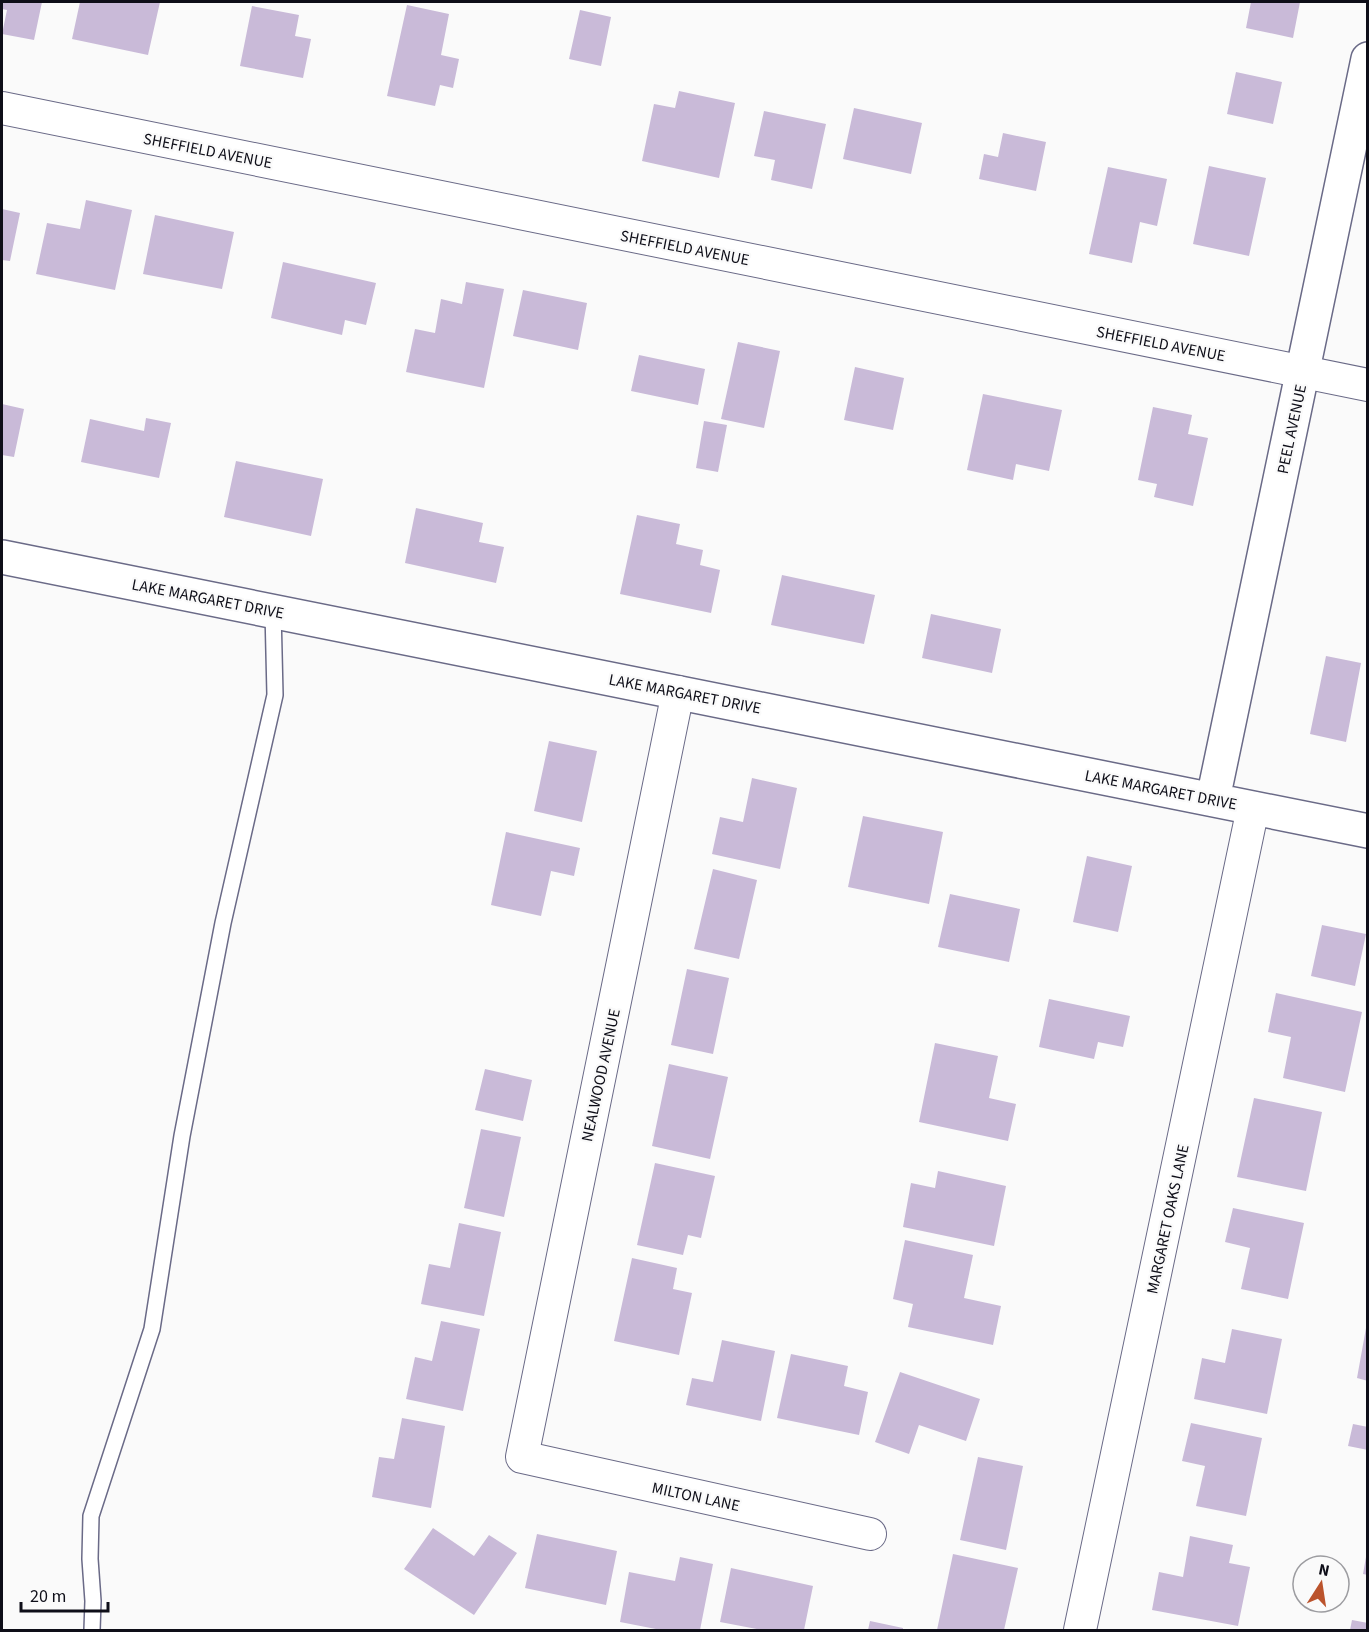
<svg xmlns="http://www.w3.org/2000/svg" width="1369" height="1632" font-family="'Source Sans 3',sans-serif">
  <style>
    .building { fill: #c9bad8 }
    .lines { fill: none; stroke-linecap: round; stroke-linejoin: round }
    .service-casing { stroke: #6a6a87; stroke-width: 18 }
    .minor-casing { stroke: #6a6a87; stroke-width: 34 }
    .tertiary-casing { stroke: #6a6a87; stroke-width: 36 }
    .service { stroke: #fff; stroke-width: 15 }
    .minor { stroke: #fff; stroke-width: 32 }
    .tertiary { stroke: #fff; stroke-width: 33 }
    .labels { text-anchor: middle; stroke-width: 4.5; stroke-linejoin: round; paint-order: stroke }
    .street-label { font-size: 16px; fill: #0e0e18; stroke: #fafafa }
  </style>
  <rect width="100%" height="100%" fill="#fafafa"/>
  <path class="building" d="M2,2H42L34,40L2,34L7,10L2,9Z
    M80,2H160L148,55L72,39Z
    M1251,2H1300L1293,38L1246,28Z
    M407,5L449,14L441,55L459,59L453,88L440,85L435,106L387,96Z
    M252,6L299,15L295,36L311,39L303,78L240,66Z
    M580,10L611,17L601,66L569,59Z
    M1236,72L1282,82L1273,124L1227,114Z
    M679,91L735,103L719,178L642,161L654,104L675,108Z
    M854,108L922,123L911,174L843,159Z
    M764,111L826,124L812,189L771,180L775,160L754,156Z
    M1003,133L1046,142L1036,191L979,179L984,154L998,157Z
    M1209,166L1266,178L1249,256L1193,244Z
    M1108,167L1167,179L1157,226L1140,222L1132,263L1089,254Z
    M86,200L132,210L115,290L36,274L47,223L80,229Z
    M2,209L20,213L10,261L2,260Z
    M155,215L234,232L222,289L143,274Z
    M283,262L376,283L366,325L345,320L342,335L271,318Z
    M466,282L504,289L484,388L406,372L415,329L435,333L441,299L462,304Z
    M523,290L587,303L578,350L513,336Z
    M738,342L780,351L764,428L721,419Z
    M639,355L705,369L698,405L631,391Z
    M855,367L904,378L893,430L844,420Z
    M983,394L1062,410L1049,471L1016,464L1013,480L967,470Z
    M2,404L24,409L14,457L2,455Z
    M1153,407L1192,415L1188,434L1208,438L1193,506L1154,497L1157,484L1138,480Z
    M146,418L171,423L159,478L81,462L90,419L144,431Z
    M704,421L727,425L718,472L696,468Z
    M236,461L323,479L311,536L224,517Z
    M416,508L483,523L479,542L504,547L496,583L405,563Z
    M637,515L680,524L676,544L703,550L700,565L720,570L711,613L620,594Z
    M782,575L875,595L864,644L771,625Z
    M931,614L1001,629L992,673L922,658Z
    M1326,656L1361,663L1346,742L1310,734Z
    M549,741L597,751L582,822L534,811Z
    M752,778L797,788L780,869L712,854L720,817L743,822Z
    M863,816L943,832L929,904L848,887Z
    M506,832L580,848L574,876L551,871L541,916L491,905Z
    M1087,856L1132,866L1118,932L1073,922Z
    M713,869L757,880L739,959L694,949Z
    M950,894L1020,909L1009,962L938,947Z
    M1322,925L1366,934L1355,986L1311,976Z
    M687,969L729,978L713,1054L671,1045Z
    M1276,993L1362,1012L1345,1092L1283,1078L1291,1037L1268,1032Z
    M1049,999L1130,1016L1123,1047L1098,1042L1094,1059L1039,1047Z
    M935,1043L998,1056L989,1098L1016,1104L1008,1141L919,1122Z
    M669,1064L728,1077L710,1159L652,1146Z
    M485,1069L532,1080L523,1121L475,1110Z
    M1254,1098L1322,1112L1306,1191L1237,1177Z
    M481,1129L521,1137L504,1217L464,1208Z
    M655,1163L715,1176L701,1238L688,1235L683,1255L637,1245Z
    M938,1171L1006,1186L994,1246L903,1227L911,1183L935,1188Z
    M1233,1208L1304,1223L1288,1299L1241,1289L1250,1248L1225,1242Z
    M459,1223L501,1232L484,1316L421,1304L429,1264L450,1268Z
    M905,1240L973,1255L964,1298L1001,1306L993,1345L908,1327L913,1304L893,1299Z
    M632,1258L677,1268L673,1289L692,1293L679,1355L614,1341Z
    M441,1321L480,1329L463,1411L406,1399L415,1357L432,1361Z
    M1366,1328L1368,1329V1381L1357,1378Z
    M1232,1329L1282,1339L1267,1414L1194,1399L1202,1358L1225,1363Z
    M722,1340L775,1351L761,1421L686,1405L692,1378L713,1382Z
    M791,1354L848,1366L844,1386L868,1392L859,1435L777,1418Z
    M900,1372L980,1399L966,1441L919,1425L909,1454L875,1442Z
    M402,1418L445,1426L431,1508L372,1497L379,1457L394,1459Z
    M1191,1423L1262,1438L1246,1516L1196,1506L1205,1466L1182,1461Z
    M1353,1424L1368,1427V1450L1348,1446Z
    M978,1457L1023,1466L1006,1550L960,1540Z
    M433,1528L474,1556L489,1535L517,1553L474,1615L404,1569Z
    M537,1534L617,1551L606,1605L525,1588Z
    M1190,1536L1233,1545L1229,1563L1250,1567L1238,1626L1152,1610L1159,1572L1183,1577Z
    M953,1554L1018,1568L1004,1630H937Z
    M680,1557L713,1564L700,1630H661L620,1622L629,1572L675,1581Z
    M1366,1557H1368V1575L1363,1574Z
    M731,1568L813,1586L804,1630H762L720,1622Z
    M1352,1620L1368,1623V1630H1350Z
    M870,1621L903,1628V1630H868Z"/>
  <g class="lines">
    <g class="service-casing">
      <path id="service" d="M92,1630L93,1601L90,1559L91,1516L152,1329L182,1136L223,923L275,695L273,611"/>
    </g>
    <g class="minor-casing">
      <path id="minor" d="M2,108L1368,385
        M678,692L522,1457L870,1534
        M1080,1630L1253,808"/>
    </g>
    <g class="tertiary-casing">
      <path id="tertiary" d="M2,557L1368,831
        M1213,799L1368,59"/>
    </g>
    <use href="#service" class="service"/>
    <use href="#minor" class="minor"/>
    <use href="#tertiary" class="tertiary"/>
  </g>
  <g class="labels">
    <g class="street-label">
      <text transform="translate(208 150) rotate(11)" y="6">SHEFFIELD AVENUE</text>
      <text transform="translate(685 247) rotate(11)" y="6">SHEFFIELD AVENUE</text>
      <text transform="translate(1161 343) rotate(11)" y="6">SHEFFIELD AVENUE</text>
      <text transform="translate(1291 429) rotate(-78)" y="6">PEEL AVENUE</text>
      <text transform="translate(208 598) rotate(11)" y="6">LAKE MARGARET DRIVE</text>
      <text transform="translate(685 693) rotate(11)" y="6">LAKE MARGARET DRIVE</text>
      <text transform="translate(1161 789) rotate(11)" y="6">LAKE MARGARET DRIVE</text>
      <text transform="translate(600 1075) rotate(-78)" y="6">NEALWOOD AVENUE</text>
      <text transform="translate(1167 1219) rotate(-78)" y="6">MARGARET OAKS LANE</text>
      <text transform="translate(696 1496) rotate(12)" y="6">MILTON LANE</text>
    </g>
  </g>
  <rect width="1369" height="1632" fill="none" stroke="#0e0e18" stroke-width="6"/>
  <g transform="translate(1321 1584) rotate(12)"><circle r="28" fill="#fafafa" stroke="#9c9ca0" stroke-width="1.5"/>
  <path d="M0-4.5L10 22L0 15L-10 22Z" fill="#bb532c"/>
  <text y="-9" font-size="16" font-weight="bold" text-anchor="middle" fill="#0e0e18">N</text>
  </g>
  <path d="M21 1602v9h87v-9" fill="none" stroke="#0e0e18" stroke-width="3"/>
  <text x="30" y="1602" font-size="18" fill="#0e0e18" stroke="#fafafa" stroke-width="4.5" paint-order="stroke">20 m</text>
</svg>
